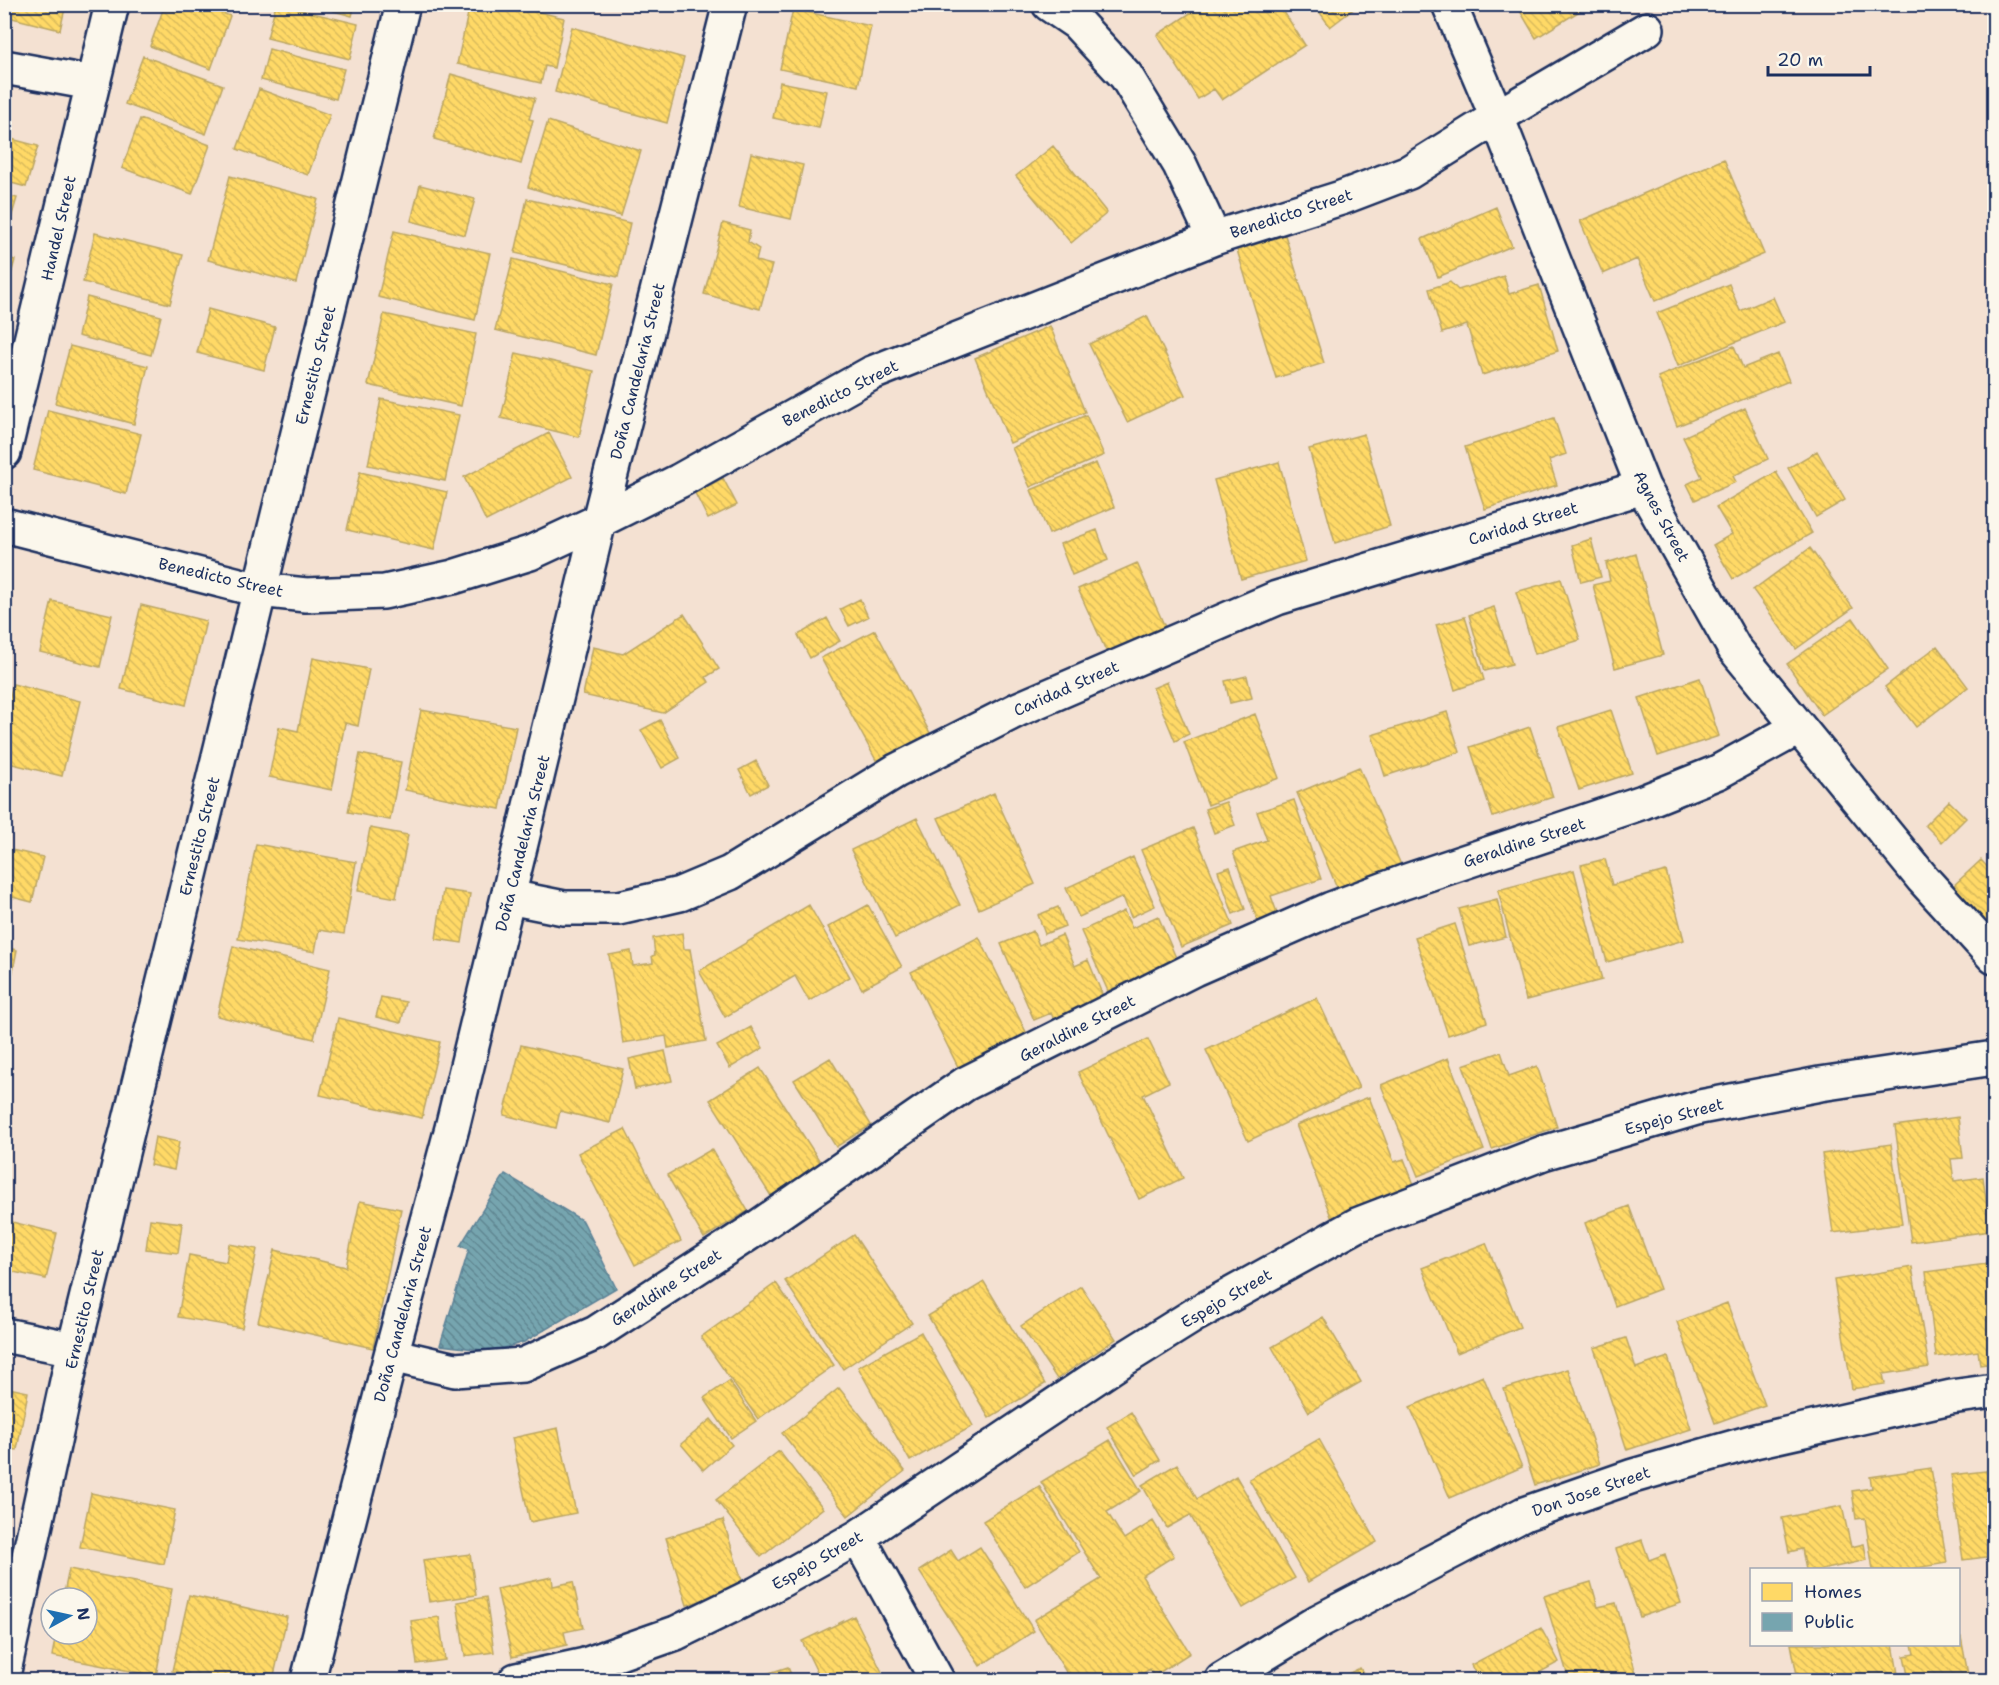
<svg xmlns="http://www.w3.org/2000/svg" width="1999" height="1685" font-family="'Shantell Sans',sans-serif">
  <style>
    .homes { fill: url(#homes-back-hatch); stroke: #bba664; stroke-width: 1.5 }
    .public { fill: url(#public-back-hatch); stroke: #5b8297; stroke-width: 1.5 }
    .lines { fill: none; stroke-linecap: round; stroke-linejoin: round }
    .minor-casing { stroke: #1b2f5e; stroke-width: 38 }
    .minor { stroke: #fbf7ec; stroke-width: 33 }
    .labels { text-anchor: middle; stroke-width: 6; stroke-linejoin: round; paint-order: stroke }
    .street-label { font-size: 16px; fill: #1b2f5e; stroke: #fbf7ec }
  </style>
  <defs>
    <pattern id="homes-back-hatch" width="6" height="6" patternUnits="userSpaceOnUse" patternTransform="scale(1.5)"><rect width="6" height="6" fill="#ffd966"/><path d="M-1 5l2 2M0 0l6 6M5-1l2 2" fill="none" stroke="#dabb5b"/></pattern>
    <pattern id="public-back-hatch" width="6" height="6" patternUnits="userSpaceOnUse" patternTransform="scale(1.5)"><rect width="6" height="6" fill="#76a5af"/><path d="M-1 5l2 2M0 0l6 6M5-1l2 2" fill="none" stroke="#608792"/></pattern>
  </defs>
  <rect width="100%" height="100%" fill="#f4e1d2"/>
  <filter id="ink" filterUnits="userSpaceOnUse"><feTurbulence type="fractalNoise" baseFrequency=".0167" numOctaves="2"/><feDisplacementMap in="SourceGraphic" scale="12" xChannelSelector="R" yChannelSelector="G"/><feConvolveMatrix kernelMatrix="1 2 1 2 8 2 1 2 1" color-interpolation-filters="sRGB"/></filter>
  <g filter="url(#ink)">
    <path class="homes" d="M4,4H66L60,30L4,16Z
      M165,4H199L230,16L211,69L150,46Z
      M276,4L358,24L350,59L267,38Z
      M308,4H355L352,16Z
      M470,4H506L564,18L554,68L545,66L541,83L457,64Z
      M1204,4H1279L1305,45L1222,100L1214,89L1198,99L1157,35Z
      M1314,4H1360L1330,27Z
      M1516,4H1591L1536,38Z
      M793,9L871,26L858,86L780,69Z
      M572,27L684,58L667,123L555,92Z
      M269,49L344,69L336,99L261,80Z
      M143,56L223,85L206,134L125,104Z
      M451,74L535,98L529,119L533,120L521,164L434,139Z
      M780,82L827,91L819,128L773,118Z
      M259,89L330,115L308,175L237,149Z
      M140,119L210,145L192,194L122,168Z
      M548,121L641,151L621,216L528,187Z
      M4,137L38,146L26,187L4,181Z
      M1053,146L1107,213L1071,243L1016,176Z
      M751,153L803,165L791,219L739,207Z
      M1724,159L1764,254L1655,301L1637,259L1603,274L1580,221Z
      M230,176L318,199L296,283L208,260Z
      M420,185L475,199L465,235L411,221Z
      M4,195L17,198L4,242Z
      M527,199L630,223L618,277L515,253Z
      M1496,207L1512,246L1438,277L1422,239Z
      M723,223L750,230L748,242L759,249L756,261L772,265L760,309L704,294Z
      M394,231L490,253L475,320L378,297Z
      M95,233L183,255L170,304L83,282Z
      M1285,235L1324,363L1276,378L1237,250Z
      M4,257L15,260L4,300Z
      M513,259L613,284L596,355L495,330Z
      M1504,276L1509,294L1539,285L1558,351L1482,375L1467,325L1442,333L1429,289L1450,282L1458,290Z
      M1729,284L1740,311L1773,297L1784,322L1678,366L1657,313Z
      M87,297L161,316L151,355L78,336Z
      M208,309L275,327L264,370L197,353Z
      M384,314L476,334L461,406L368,385Z
      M1147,316L1185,395L1127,422L1089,344Z
      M1050,326L1085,412L1010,443L975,358Z
      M70,346L148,366L134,424L55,403Z
      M1734,346L1743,368L1778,354L1789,381L1677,426L1658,377Z
      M516,353L594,371L579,437L501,418Z
      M381,399L459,415L445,481L368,465Z
      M1745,408L1768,459L1733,476L1736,482L1695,500L1687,484L1702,477L1683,437Z
      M48,410L141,434L126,494L33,470Z
      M1086,415L1104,455L1030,487L1012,448Z
      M1554,418L1566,454L1549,460L1557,485L1485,509L1465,447Z
      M549,433L572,477L486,521L464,477Z
      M1364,434L1390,526L1335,543L1309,449Z
      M1817,451L1845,500L1816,517L1788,468Z
      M1279,462L1306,561L1241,579L1214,480Z
      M1096,463L1114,507L1049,534L1031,490Z
      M360,472L447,492L434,550L347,530Z
      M1776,472L1812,533L1733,579L1713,545L1732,534L1716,507Z
      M723,478L737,505L708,519L695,493Z
      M1097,530L1108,560L1072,575L1060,544Z
      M1591,539L1601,577L1581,582L1572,545Z
      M1810,548L1853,608L1796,649L1753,590Z
      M1636,554L1663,655L1615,668L1593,585L1610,581L1606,563Z
      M1137,563L1165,627L1107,653L1078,589Z
      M1561,579L1580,640L1535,654L1516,592Z
      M860,599L868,617L849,626L840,609Z
      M52,601L112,615L100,667L40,652Z
      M141,605L206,621L186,705L121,689Z
      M1494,607L1512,664L1485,671L1469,615Z
      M684,614L719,669L706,677L709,682L663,713L583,695L593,647L623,654Z
      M1465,617L1484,680L1455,690L1436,625Z
      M827,618L840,641L810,658L798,635Z
      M1853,618L1888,669L1822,715L1787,664Z
      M875,630L930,733L877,762L821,658Z
      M1937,646L1968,687L1916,727L1885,687Z
      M313,658L369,669L358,726L345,723L332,790L269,777L279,727L298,731Z
      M1247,676L1252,698L1230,703L1225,681Z
      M1700,678L1719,736L1658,756L1639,698Z
      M1167,682L1189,734L1175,741L1153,688Z
      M13,684L80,701L62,776L4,762V721Z
      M421,710L516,727L500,809L405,790Z
      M1611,710L1632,773L1579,790L1558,727Z
      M1447,712L1460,752L1385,776L1372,735Z
      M1255,714L1279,778L1208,805L1184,742Z
      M660,720L680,758L662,768L641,730Z
      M1530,727L1553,797L1493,817L1470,747Z
      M360,754L401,762L390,820L348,812Z
      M756,761L768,785L751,794L739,770Z
      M1359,767L1401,865L1339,892L1297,793Z
      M994,793L1035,884L979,909L938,818Z
      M1294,800L1321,879L1271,896L1280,921L1260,928L1233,852L1267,840L1257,812Z
      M1949,801L1966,818L1942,842L1925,825Z
      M1226,802L1235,825L1214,833L1205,809Z
      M917,818L960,905L895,938L851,850Z
      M370,828L408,835L396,898L358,891Z
      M1193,828L1233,925L1181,947L1141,850Z
      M256,844L356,862L344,934L319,930L315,952L238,939Z
      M7,849L43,857L32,902L4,895V857Z
      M1133,857L1155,906L1131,917L1123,897L1079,917L1066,888Z
      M1605,859L1612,885L1666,871L1684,940L1607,962L1581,865Z
      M1981,860L1994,874V931L1952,887Z
      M1230,867L1245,909L1233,914L1218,871Z
      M1574,870L1602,980L1526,1000L1498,890Z
      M443,890L470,894L462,943L436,939Z
      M1497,899L1506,937L1469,946L1459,909Z
      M809,905L850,977L809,1001L795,976L725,1017L699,971Z
      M868,905L902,967L862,989L828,927Z
      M1058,907L1065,926L1045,934L1038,915Z
      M1124,911L1132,928L1158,916L1177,960L1108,991L1081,931Z
      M1455,924L1487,1022L1448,1035L1415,937Z
      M1033,931L1039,945L1062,935L1075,966L1088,960L1105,1001L1055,1022L1051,1013L1034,1020L1001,944Z
      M682,933L684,949H690L706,1041L668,1048L666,1036L623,1043L609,955L631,951L633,966L653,963L652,956L655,955L653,938Z
      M979,937L1029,1038L961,1073L911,972Z
      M233,946L330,969L314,1039L217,1016Z
      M4,947L17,950L4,1017Z
      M381,997L406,1002L401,1023L376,1017Z
      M1317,998L1359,1088L1248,1141L1206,1050Z
      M338,1018L440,1042L422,1118L320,1095Z
      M751,1027L763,1048L730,1068L717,1046Z
      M1148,1039L1169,1082L1143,1095L1183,1178L1139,1199L1078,1072Z
      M521,1045L623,1069L610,1123L560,1111L556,1128L504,1115Z
      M665,1051L672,1081L635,1089L629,1059Z
      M1501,1052L1509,1076L1537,1066L1557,1127L1492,1149L1463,1065Z
      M830,1058L871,1125L836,1147L794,1080Z
      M1448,1058L1484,1150L1418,1176L1381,1085Z
      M760,1068L821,1163L771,1196L710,1100Z
      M1369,1097L1394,1162L1404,1159L1415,1187L1332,1219L1296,1125Z
      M1958,1117L1963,1158L1951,1159L1954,1181L1983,1177L1990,1231L1911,1242L1895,1126Z
      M625,1129L681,1241L635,1265L578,1153Z
      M155,1137L179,1142L174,1170L150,1165Z
      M1891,1144L1902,1224L1833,1233L1822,1154Z
      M712,1149L748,1211L704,1238L667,1175Z
      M360,1201L401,1209L373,1348L258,1322L275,1250L346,1267Z
      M1629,1206L1660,1289L1615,1306L1585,1223Z
      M150,1219L182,1223L178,1253L146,1249Z
      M4,1220L57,1233L46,1279L4,1270Z
      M854,1235L912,1323L843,1369L785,1281Z
      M1486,1243L1520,1327L1457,1353L1422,1268Z
      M229,1244L257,1249L242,1328L178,1317L189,1255L226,1262Z
      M1994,1263V1363L1980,1365L1978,1351L1936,1357L1926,1272Z
      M1912,1267L1929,1367L1883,1374L1885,1384L1852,1389L1834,1280Z
      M984,1282L1045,1384L989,1418L928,1316Z
      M776,1283L834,1365L758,1419L701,1337Z
      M1081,1286L1116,1339L1057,1379L1021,1326Z
      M1727,1303L1765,1405L1715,1423L1677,1322Z
      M1323,1317L1361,1382L1309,1412L1272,1347Z
      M921,1332L973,1426L910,1461L858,1367Z
      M1626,1338L1636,1368L1668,1357L1691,1429L1627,1450L1594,1348Z
      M1568,1369L1600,1464L1535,1485L1504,1389Z
      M1483,1376L1522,1467L1450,1498L1410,1407Z
      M729,1381L756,1421L731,1438L704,1398Z
      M4,1387L28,1392L17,1450L4,1448Z
      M839,1388L905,1471L848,1516L782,1433Z
      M1131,1412L1160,1460L1136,1475L1107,1427Z
      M711,1419L732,1445L703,1470L681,1444Z
      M558,1428L576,1513L530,1522L512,1438Z
      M1319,1439L1377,1542L1308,1582L1249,1479Z
      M1110,1440L1141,1491L1107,1512L1124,1539L1153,1521L1174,1556L1142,1576L1190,1653L1154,1676L1150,1669L1132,1680H1071L1034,1620L1101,1579L1041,1482Z
      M779,1451L823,1508L761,1557L716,1500Z
      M1177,1464L1197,1499L1236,1476L1295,1578L1243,1608L1190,1515L1167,1528L1142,1485Z
      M1931,1468L1947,1563L1904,1570H1873L1865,1518L1856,1519L1852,1491L1872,1488L1870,1477Z
      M1994,1470V1556L1963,1560L1951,1475Z
      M1039,1486L1079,1552L1025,1587L983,1521Z
      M91,1493L175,1510L164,1564L80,1547Z
      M1842,1506L1851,1547L1864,1544L1867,1560L1822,1570H1806L1802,1549L1789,1552L1782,1518Z
      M723,1520L744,1587L687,1605L666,1538Z
      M1642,1540L1649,1560L1665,1554L1681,1603L1640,1617L1616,1549Z
      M980,1547L1034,1631L980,1666L919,1571L951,1550L958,1561Z
      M470,1554L476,1595L429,1602L423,1560Z
      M69,1569L172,1589L156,1676L52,1656L56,1634H87V1598H63Z
      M552,1577L553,1586L573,1582L583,1628L564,1632L567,1645L512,1657L497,1589Z
      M1591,1582L1598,1607L1616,1603L1637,1677L1625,1680H1569L1544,1596Z
      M189,1595L287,1617L273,1680H215L172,1671Z
      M486,1597L494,1652L465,1656L457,1602Z
      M854,1616L886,1680H821L802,1641Z
      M439,1617L445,1660L417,1664L411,1621Z
      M1541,1628L1559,1662L1533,1676L1535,1680H1479L1471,1665Z
      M1958,1637H1961L1969,1680H1909L1904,1656L1914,1654L1912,1644H1958Z
      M1791,1644H1893L1899,1680H1798Z
      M788,1667L793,1680H747Z
      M1360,1668L1367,1680H1336Z"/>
    <path class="public" d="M505,1174L583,1221L616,1288L524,1342L493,1351L440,1345L469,1249L460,1246Z"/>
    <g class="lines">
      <g class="minor-casing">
        <path id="minor" d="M1049,4L1077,23L1126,76L1180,165L1214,238
          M1449,4L1497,117L1643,487L1734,648L1923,879L1994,957
          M4,67L92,83
          M4,452L112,4
          M4,525L259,590L306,595L384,592L453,577L530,553L599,521L679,481L872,373L1214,238L1341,198L1409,172L1497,117L1647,29
          M509,897L564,908H619L680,894L730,873L896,771L1019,709L1277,598L1643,487
          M4,1335L74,1349
          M391,1355L455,1370L523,1365L596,1333L751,1232L965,1084L1194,969L1331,909L1404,882L1643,802L1718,772L1798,728
          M858,1537L937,1680
          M4,1671L74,1349L403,4
          M308,1680L391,1355L452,1128L599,521L730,4
          M516,1680L585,1665L676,1633L758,1593L858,1537L1116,1364L1196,1314L1357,1225L1543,1153L1700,1107L1820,1084L1994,1058
          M1222,1680L1319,1621L1524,1514L1633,1476L1755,1441L1951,1397L1994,1391"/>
      </g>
      <use href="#minor" class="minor"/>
    </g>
  </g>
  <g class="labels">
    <g class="street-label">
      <text transform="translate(1291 213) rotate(-18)" y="6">Benedicto Street</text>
      <text transform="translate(58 228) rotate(-77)" y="6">Handel Street</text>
      <text transform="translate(315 365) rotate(-76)" y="6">Ernestito Street</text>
      <text transform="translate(637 371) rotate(-76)" y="6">Doña Candelaria Street</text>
      <text transform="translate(840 393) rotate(-27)" y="6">Benedicto Street</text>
      <text transform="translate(1662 516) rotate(62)" y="6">Agnes Street</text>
      <text transform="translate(1523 523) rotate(-17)" y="6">Caridad Street</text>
      <text transform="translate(221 577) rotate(13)" y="6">Benedicto Street</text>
      <text transform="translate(1066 688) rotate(-24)" y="6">Caridad Street</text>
      <text transform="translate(199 836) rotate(-76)" y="6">Ernestito Street</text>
      <text transform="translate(1524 842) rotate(-18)" y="6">Geraldine Street</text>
      <text transform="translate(522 843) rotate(-76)" y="6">Doña Candelaria Street</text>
      <text transform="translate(1077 1028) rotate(-27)" y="6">Geraldine Street</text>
      <text transform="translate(1674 1116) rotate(-15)" y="6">Espejo Street</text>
      <text transform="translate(666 1287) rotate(-33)" y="6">Geraldine Street</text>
      <text transform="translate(1226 1298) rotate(-30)" y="6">Espejo Street</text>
      <text transform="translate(84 1309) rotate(-77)" y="6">Ernestito Street</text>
      <text transform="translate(402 1314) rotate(-75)" y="6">Doña Candelaria Street</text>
      <text transform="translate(1591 1491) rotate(-19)" y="6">Don Jose Street</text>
      <text transform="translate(817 1560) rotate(-30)" y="6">Espejo Street</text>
    </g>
  </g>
  <rect width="1999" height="1685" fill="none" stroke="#fbf7ec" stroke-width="24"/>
  <rect x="12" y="12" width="1975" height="1661" fill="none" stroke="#1b2f5e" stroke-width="2" filter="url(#ink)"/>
  <rect x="1750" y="1568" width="210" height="78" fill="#fbf7ec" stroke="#a1a7b3" stroke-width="1.5"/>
  <rect x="1762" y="1583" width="30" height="18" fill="#ffd966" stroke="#a1a7b3" stroke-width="1.5"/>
  <text x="1804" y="1598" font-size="18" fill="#1b2f5e">Homes</text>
  <rect x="1762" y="1613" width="30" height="18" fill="#76a5af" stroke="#a1a7b3" stroke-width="1.5"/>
  <text x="1804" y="1628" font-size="18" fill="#1b2f5e">Public</text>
  <g transform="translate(69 1616) rotate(82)"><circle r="28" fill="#fbf7ec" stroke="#a1a7b3" stroke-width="1.5"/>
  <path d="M0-4.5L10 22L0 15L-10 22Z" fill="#1f6fb2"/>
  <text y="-9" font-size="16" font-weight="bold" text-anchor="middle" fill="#1b2f5e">N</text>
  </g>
  <path d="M1768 66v9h102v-9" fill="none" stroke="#1b2f5e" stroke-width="3"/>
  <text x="1777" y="66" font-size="18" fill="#1b2f5e" stroke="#fbf7ec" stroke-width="4.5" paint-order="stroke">20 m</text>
</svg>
